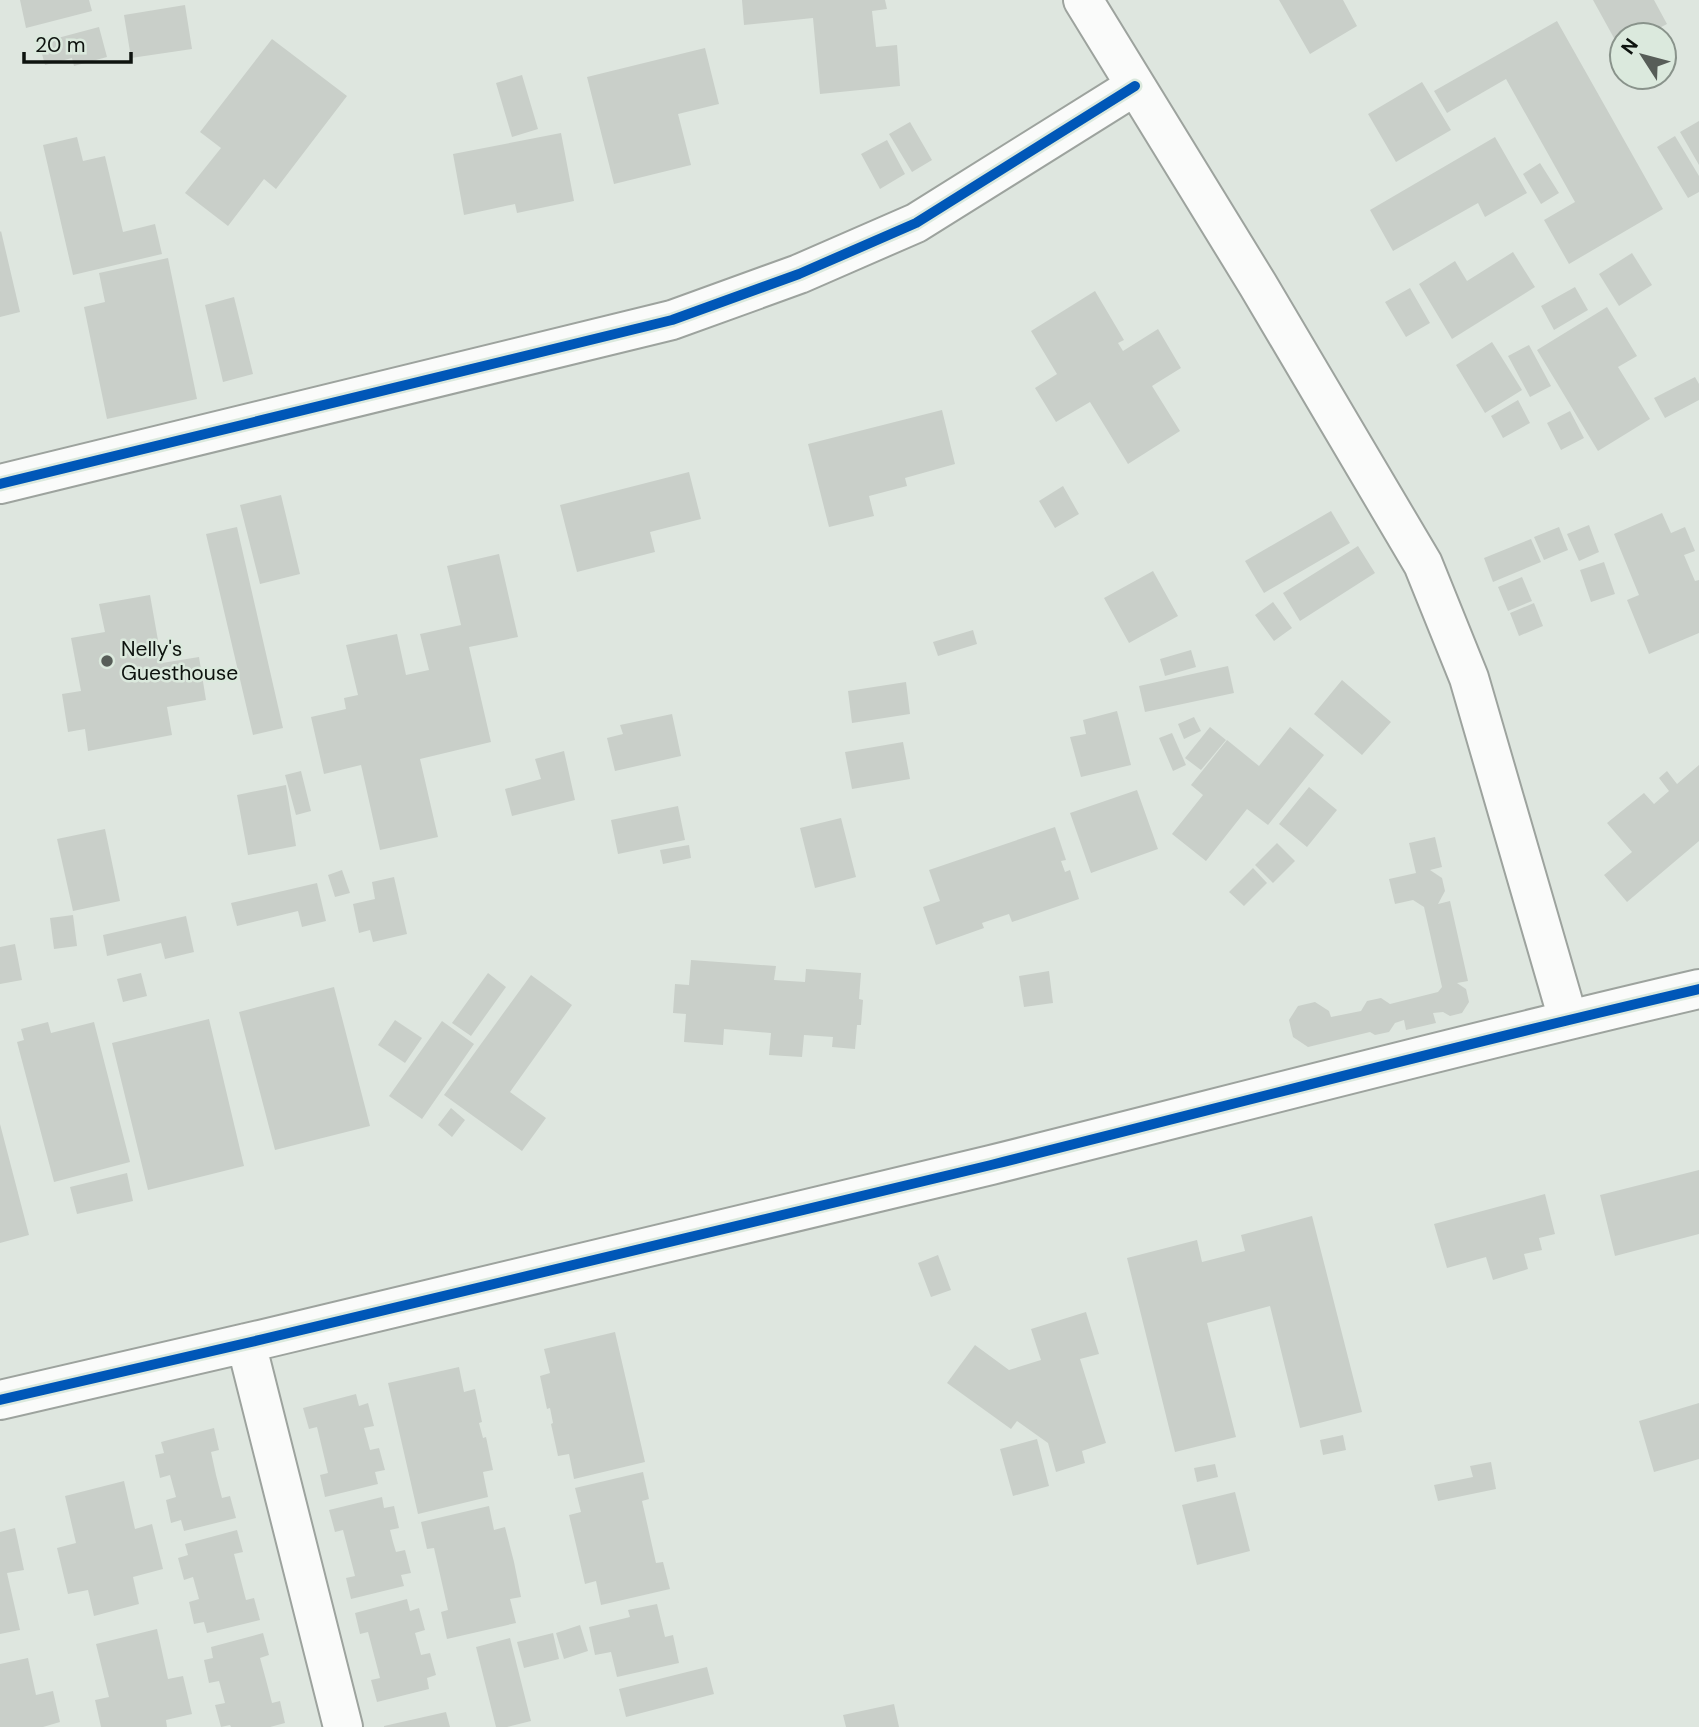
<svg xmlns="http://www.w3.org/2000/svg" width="1699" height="1727" font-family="'DM Sans',sans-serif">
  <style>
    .building { fill: #c9cfc9 }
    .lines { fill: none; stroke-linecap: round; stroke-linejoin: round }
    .minor-casing { stroke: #9da39e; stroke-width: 42 }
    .minor { stroke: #fafbfa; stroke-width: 38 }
    .cycleway-casing { stroke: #dbe9dd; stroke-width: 15 }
    .cycleway { stroke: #0057b8; stroke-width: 10 }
    .poi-dot { fill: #575d58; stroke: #dbe9dd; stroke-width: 2.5 }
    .labels { text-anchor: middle; stroke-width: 5; stroke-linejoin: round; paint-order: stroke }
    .poi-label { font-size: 21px; fill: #0e130f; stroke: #dbe9dd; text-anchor: start }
  </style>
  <rect width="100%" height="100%" fill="#dee6df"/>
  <path class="building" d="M20,0H89L92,11L26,28Z
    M742,0H885L887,9L872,11L876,47L897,45L900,86L820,94L813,18L744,25Z
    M1279,0H1343L1357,26L1310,54Z
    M1593,0H1654L1667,24L1646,35H1622V48L1620,49Z
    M185,5L192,49L131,58L124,15Z
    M1557,21L1663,209L1569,264L1544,220L1575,202L1506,79L1447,113L1434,91Z
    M99,27L107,57L74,66L72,58L45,65L39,43Z
    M272,39L347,96L276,189L264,179L228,226L185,193L221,148L200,132Z
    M705,48L719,104L678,114L691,165L614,184L587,77Z
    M522,75L538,129L512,137L496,83Z
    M1422,82L1451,130L1396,162L1368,114Z
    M1699,121V165L1680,132Z
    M910,122L932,160L912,172L889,134Z
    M561,133L574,201L517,213L515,204L464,215L453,154Z
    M1675,136L1699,176V192L1688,198L1657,147Z
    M77,137L83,161L105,156L123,232L155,224L162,254L73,275L43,145Z
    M1495,137L1527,193L1485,217L1478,203L1393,251L1370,210Z
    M887,140L905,174L880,189L861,154Z
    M1540,163L1559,193L1541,204L1523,174Z
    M1,231L20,312L0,317V232Z
    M1513,252L1535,287L1452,339L1419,284L1455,261L1467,281Z
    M1632,253L1652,285L1619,306L1599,274Z
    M168,258L197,399L107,419L84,307L105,302L99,273Z
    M1575,287L1588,310L1554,330L1541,306Z
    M1410,288L1430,323L1406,337L1385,302Z
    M1095,291L1124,340L1118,343L1123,351L1158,329L1181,368L1152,386L1180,431L1128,464L1090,402L1056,422L1035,388L1057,374L1031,331Z
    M234,297L253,374L223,382L205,305Z
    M1607,307L1637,356L1618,367L1650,419L1598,451L1537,350Z
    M1492,342L1522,390L1485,413L1456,365Z
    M1529,345L1551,386L1530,397L1508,356Z
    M1695,377L1699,384V400L1665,418L1654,398Z
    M1518,400L1530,423L1503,438L1491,416Z
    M942,410L955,464L905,478L907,486L869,496L874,516L829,527L808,444Z
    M1570,411L1584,438L1561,450L1547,423Z
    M689,472L701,519L650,532L655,552L577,572L560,505Z
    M1063,486L1079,514L1055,528L1039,501Z
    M281,495L300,574L260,584L240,505Z
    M1331,511L1350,543L1264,593L1245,561Z
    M1662,513L1671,533L1685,527L1695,551L1684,555L1695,581L1699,580V633L1649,654L1627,600L1639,595L1614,534Z
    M1589,525L1599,552L1579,561L1567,534Z
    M237,527L283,728L253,735L206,534Z
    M1559,527L1568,550L1544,560L1534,537Z
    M1531,539L1541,562L1493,582L1484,558Z
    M1358,546L1375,573L1300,621L1283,593Z
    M499,554L518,637L469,647L491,742L420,759L438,837L380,850L361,765L324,774L311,717L346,709L344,698L358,695L346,645L397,634L406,675L429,670L420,634L461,625L447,566Z
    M1604,562L1615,594L1591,602L1580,570Z
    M1153,571L1178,616L1129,643L1104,598Z
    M1522,577L1532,601L1508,611L1498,587Z
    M150,595L162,663L199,657L206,700L167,707L172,735L88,751L85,729L68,732L62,694L81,691L71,638L105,632L99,604Z
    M1273,602L1292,628L1274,641L1255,615Z
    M1534,603L1543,626L1519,636L1510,613Z
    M973,630L977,644L938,656L933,642Z
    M1191,650L1196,667L1165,676L1160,659Z
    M1228,666L1234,693L1145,712L1139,686Z
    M1342,680L1391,722L1362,755L1314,714Z
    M906,682L910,714L852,723L848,691Z
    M1117,711L1131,765L1081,777L1070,737L1086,734L1083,720Z
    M672,714L681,756L615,771L607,738L623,734L620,725Z
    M1194,717L1201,731L1184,739L1178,724Z
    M1210,727L1226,740L1201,770L1185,758Z
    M1290,727L1324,755L1268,825L1247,809L1206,861L1172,834L1203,795L1191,785L1227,740L1259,766Z
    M1172,733L1186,765L1173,771L1159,738Z
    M903,742L910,779L852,789L845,752Z
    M564,751L575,800L512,816L505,789L541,779L535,759Z
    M1699,765V841L1627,902L1604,875L1632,852L1607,823L1644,793L1654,804L1669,791L1659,778L1667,771L1677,784Z
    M301,771L311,811L296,815L285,775Z
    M286,785L296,846L248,855L237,795Z
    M1309,787L1337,810L1307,847L1279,824Z
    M1137,790L1158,849L1091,873L1070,813Z
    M678,806L685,840L618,854L611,820Z
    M841,818L856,877L815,888L800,828Z
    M1055,827L1066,860L1061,861L1065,872L1070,870L1079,899L1012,922L1009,914L982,923L984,928L936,945L923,907L940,901L929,870Z
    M105,829L120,901L73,911L57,839Z
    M1435,837L1442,867L1430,870L1442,878L1445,891L1438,904L1450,901L1468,981L1457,983L1466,989L1469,1002L1462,1013L1450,1016L1443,1012L1433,1013L1436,1023L1406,1030L1404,1020L1395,1023L1389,1032L1375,1035L1370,1032L1308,1047L1293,1037L1289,1020L1298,1006L1315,1002L1329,1011L1331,1017L1361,1011L1367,1001L1381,998L1390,1004L1438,992L1442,987L1424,907L1413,900L1395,904L1389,879L1416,873L1409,843Z
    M1277,843L1295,861L1273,883L1255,865Z
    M689,845L691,858L663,864L660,850Z
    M1253,868L1267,883L1244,906L1229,892Z
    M342,870L350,893L335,897L328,875Z
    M394,877L407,934L373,942L370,930L359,933L353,904L375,899L372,882Z
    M317,883L326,921L302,927L298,911L237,926L231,903Z
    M73,915L77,946L54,949L50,918Z
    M186,916L194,952L165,959L161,943L107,956L103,935Z
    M15,944L22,980L0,984V947Z
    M691,960L776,966L774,980L805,982L806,969L861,973L859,999L863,1000L861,1025H857L855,1049L832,1047L833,1037L804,1035L802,1057L769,1055L771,1033L724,1029L723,1045L684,1042L686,1014L673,1013L675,984L689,985Z
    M1049,971L1053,1003L1024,1007L1019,976Z
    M141,973L147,996L123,1002L117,979Z
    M488,973L506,987L471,1036L452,1023Z
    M531,975L572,1005L510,1092L546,1118L522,1151L444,1095Z
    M334,987L370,1126L275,1150L239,1012Z
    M209,1019L244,1166L148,1190L112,1043Z
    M395,1020L422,1038L405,1063L378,1045Z
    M442,1021L474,1044L422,1119L389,1096Z
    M48,1022L51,1033L94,1022L130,1162L54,1182L17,1042L24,1040L21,1029Z
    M451,1108L465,1120L452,1137L438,1125Z
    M0,1124L29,1235L0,1243Z
    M1699,1170V1234L1615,1256L1600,1195Z
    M127,1173L133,1201L77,1214L70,1187Z
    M1545,1194L1555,1234L1539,1238L1542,1250L1524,1254L1528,1269L1493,1280L1486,1257L1447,1268L1434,1224Z
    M1312,1216L1362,1412L1300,1428L1270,1306L1207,1323L1236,1437L1175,1452L1127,1258L1197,1240L1202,1262L1245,1251L1241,1235Z
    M938,1255L951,1290L931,1297L918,1263Z
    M1086,1312L1099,1354L1080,1359L1106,1443L1082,1451L1085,1463L1056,1472L1048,1443L1017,1421L1011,1429L947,1383L975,1345L1009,1370L1041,1360L1031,1329Z
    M615,1332L645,1462L574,1479L569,1454L558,1456L551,1424L553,1423L550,1408L547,1409L540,1376L550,1373L544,1349Z
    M459,1367L464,1392L475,1389L482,1422L479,1423L483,1438L486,1437L493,1470L483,1472L488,1497L418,1514L388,1383Z
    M356,1394L359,1406L368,1403L374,1426L364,1428L370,1450L379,1448L385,1470L375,1472L378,1484L325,1497L320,1475L328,1473L317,1427L309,1429L303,1408Z
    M1699,1403V1459L1654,1472L1639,1421Z
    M214,1428L219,1450L211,1452L216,1475L222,1498L230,1496L236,1518L184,1531L181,1520L171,1523L166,1500L176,1497L170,1475L160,1478L155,1455L164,1453L161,1442Z
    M1343,1435L1346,1450L1323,1455L1320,1440Z
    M1037,1439L1049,1486L1013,1496L1000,1449Z
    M1491,1462L1496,1489L1438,1501L1434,1485L1473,1477L1470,1466Z
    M1215,1464L1218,1477L1197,1482L1194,1468Z
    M643,1472L649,1499L642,1501L656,1563L663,1562L670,1589L601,1605L596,1581L585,1584L577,1549L569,1515L581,1512L575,1488Z
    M124,1481L135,1529L152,1524L163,1569L133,1577L139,1604L94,1616L88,1590L68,1594L57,1548L76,1543L65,1496Z
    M1235,1492L1250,1551L1197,1565L1182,1505Z
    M382,1497L384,1508L394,1506L399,1528L390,1530L393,1542L396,1552L405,1550L411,1573L401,1575L404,1586L351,1599L346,1578L355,1576L343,1530L335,1532L329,1510Z
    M489,1506L494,1530L505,1527L514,1562L521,1597L510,1599L516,1623L447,1639L441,1612L448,1610L434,1548L427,1549L421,1522Z
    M15,1528L24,1570L7,1573L20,1630L0,1634V1532Z
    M237,1530L243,1552L234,1554L246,1600L254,1598L260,1620L207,1633L204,1622L194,1624L189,1602L199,1599L193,1577L184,1580L178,1558L188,1555L185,1544Z
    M407,1599L410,1611L419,1608L425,1630L415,1633L421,1655L430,1653L436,1675L427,1678L429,1689L377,1702L371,1680L380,1678L368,1632L360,1634L355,1613Z
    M657,1604L665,1637L673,1635L679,1663L617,1677L611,1652L595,1655L589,1627L630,1617L628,1610Z
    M580,1625L588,1651L564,1659L556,1633Z
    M157,1629L168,1679L183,1676L192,1714L166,1720L167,1727H101L95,1700L109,1697L96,1644Z
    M263,1633L269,1655L260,1658L266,1680L272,1703L280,1701L285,1723L270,1727H231L230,1725L221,1727L215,1705L225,1703L219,1681L209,1683L204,1660L213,1658L211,1647Z
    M553,1633L559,1659L524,1668L517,1642Z
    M510,1638L531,1721L507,1727H496L476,1647Z
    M28,1658L36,1695L53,1691L60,1722L43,1727H0V1664Z
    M707,1667L714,1694L626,1717L619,1689Z
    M894,1704L899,1727H846L843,1715Z
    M446,1712L450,1727H384V1726Z"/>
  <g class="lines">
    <g class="minor-casing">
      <path id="minor" d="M1083,0L1258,285L1423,564L1469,678L1568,1019
        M0,484L672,320L799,274L916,223L1135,86
        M246,1343L343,1727
        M0,1400C331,1324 662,1246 991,1165C1227,1106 1462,1044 1699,989"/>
    </g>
    <use href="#minor" class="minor"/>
    <g class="cycleway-casing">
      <path id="cycleway" d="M0,484L672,320L799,274L916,223L1135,86
        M0,1400C331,1324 662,1246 991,1165C1227,1106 1462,1044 1699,989"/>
    </g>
    <use href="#cycleway" class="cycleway"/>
  </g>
  <circle class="poi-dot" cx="107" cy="661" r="7"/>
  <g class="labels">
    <g class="poi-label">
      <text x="121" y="656">Nelly's<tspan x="121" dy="24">Guesthouse</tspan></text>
    </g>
  </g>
  <g transform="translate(1643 56) rotate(306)"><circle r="33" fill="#dbe9dd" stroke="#89938b" stroke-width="2"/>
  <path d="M0-5L12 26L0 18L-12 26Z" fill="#575d58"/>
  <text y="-10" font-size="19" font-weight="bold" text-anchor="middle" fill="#0e130f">N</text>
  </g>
  <path d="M24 52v10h107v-10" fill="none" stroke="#0e130f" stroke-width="3.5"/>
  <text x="35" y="52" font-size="21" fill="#0e130f" stroke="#dbe9dd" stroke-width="5" paint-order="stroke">20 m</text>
</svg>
